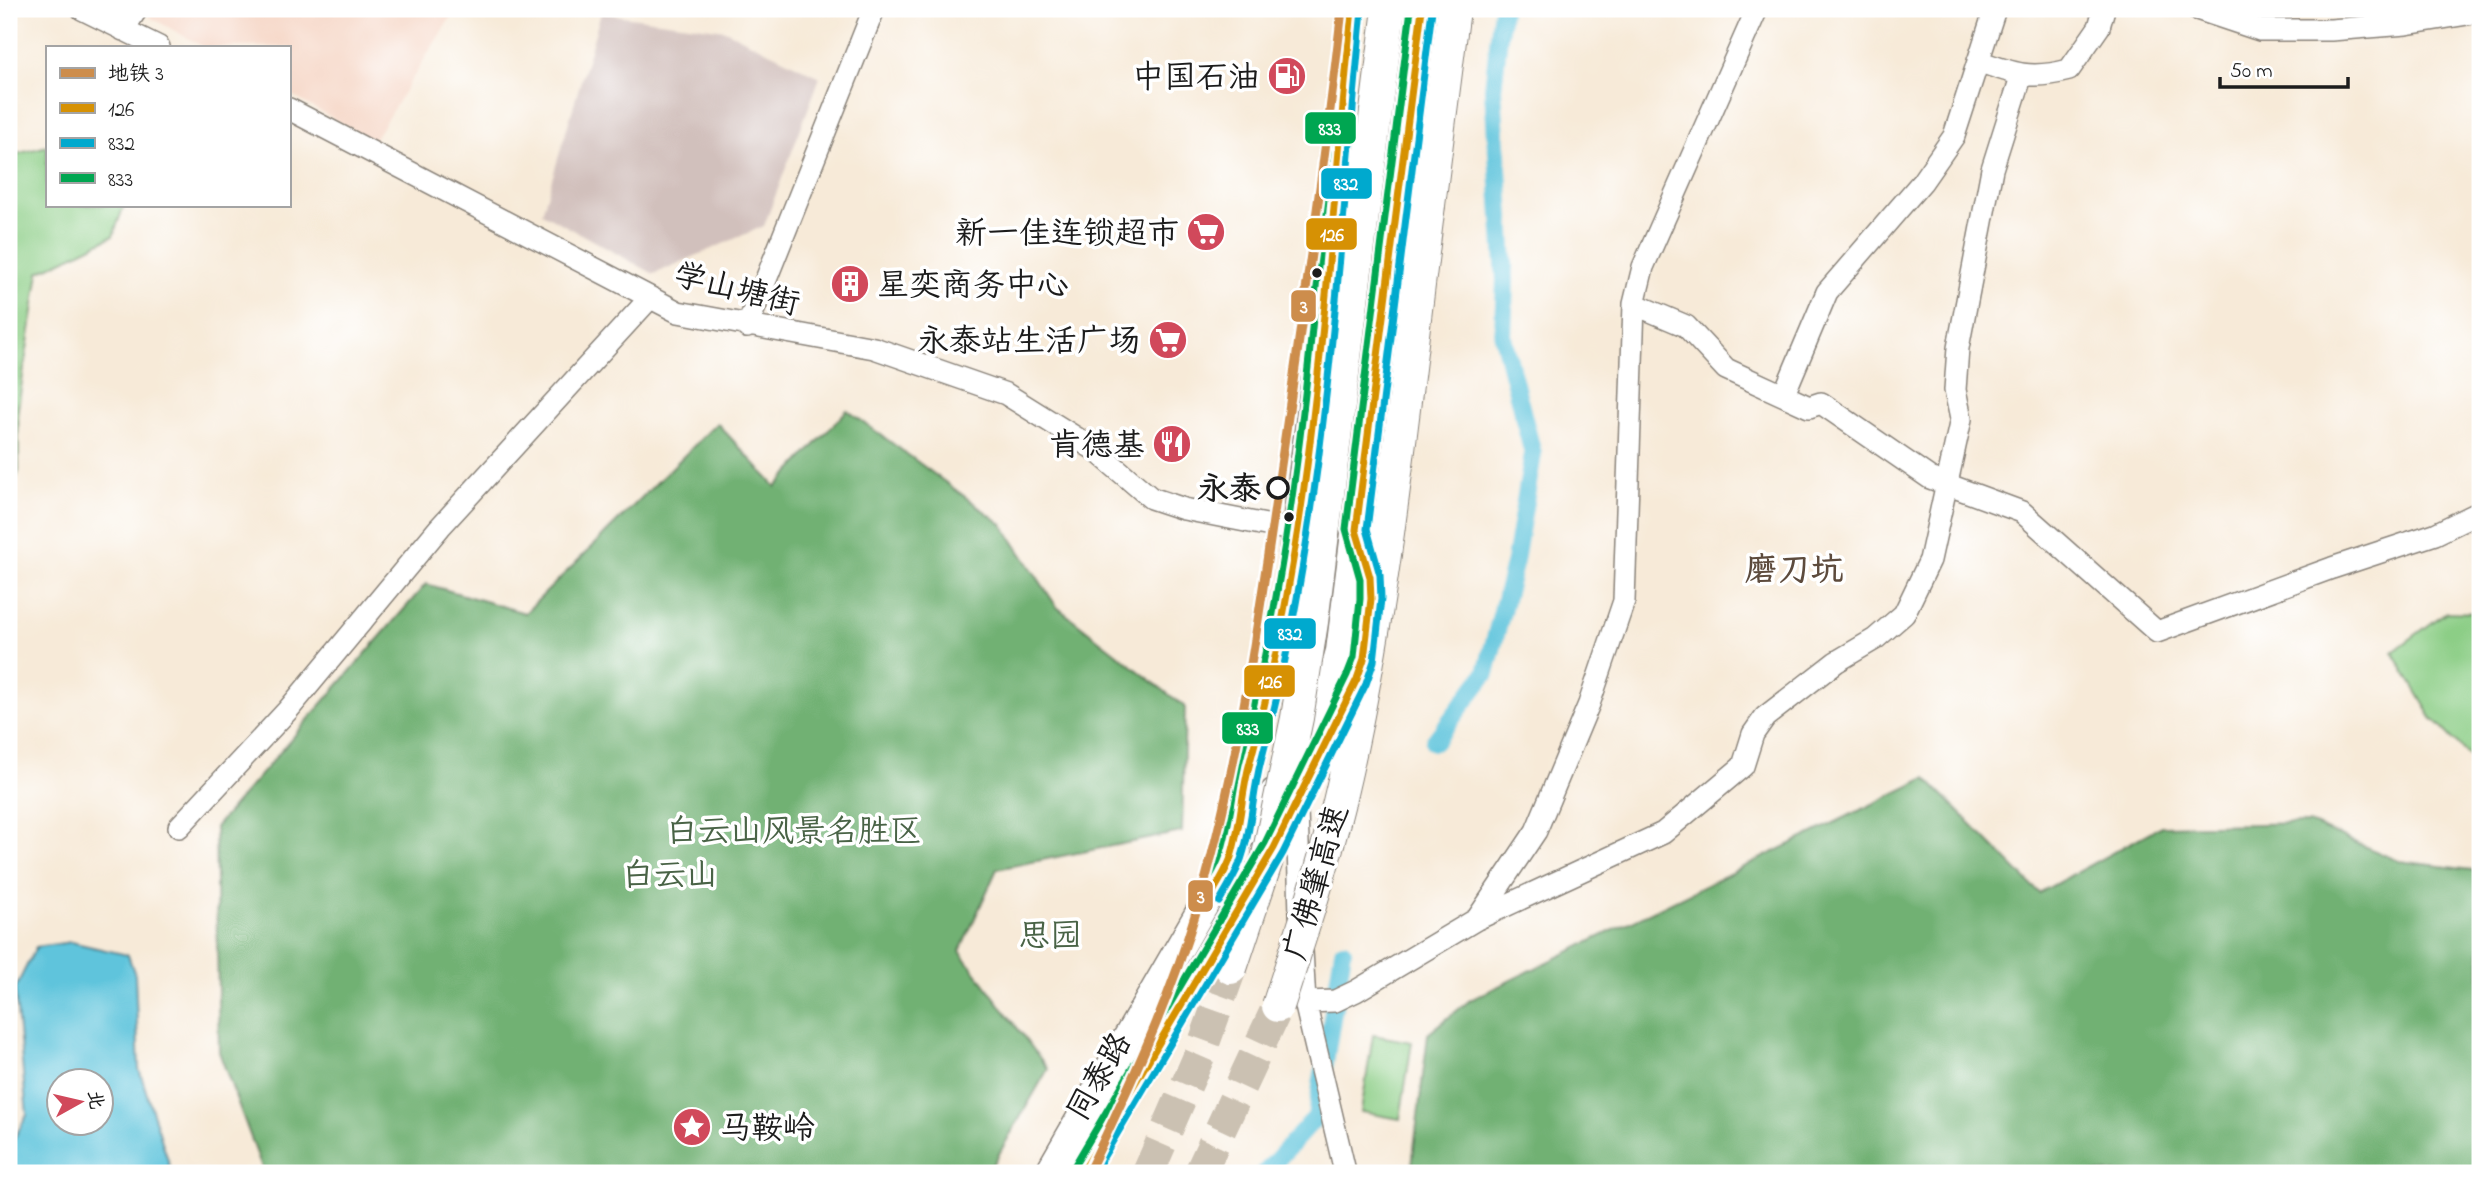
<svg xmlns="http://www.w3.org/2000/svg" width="2489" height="1182" font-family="'Indie Flower','LXGW WenKai TC',sans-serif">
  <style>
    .built { fill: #f5d3c1 }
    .industrial { fill: #d1c0bc }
    .green { fill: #8cce86; stroke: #547551; stroke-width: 2 }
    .forest { fill: #71b173; stroke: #466648; stroke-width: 2 }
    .water { fill: #5ec4dc; stroke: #3d707c; stroke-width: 2; fill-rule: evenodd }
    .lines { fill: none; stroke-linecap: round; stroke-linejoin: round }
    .canal { stroke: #5ec4dc; stroke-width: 18 }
    .highway-tunnel { stroke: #cbc1b2; stroke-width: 32; stroke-dasharray: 32 16; stroke-linecap: butt }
    .minor-casing { stroke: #8a837a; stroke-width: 24 }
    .major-casing { stroke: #8a837a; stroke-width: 31 }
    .highway-casing { stroke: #8a837a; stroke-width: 34 }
    .minor { stroke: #fff; stroke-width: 21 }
    .major { stroke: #fff; stroke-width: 28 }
    .highway { stroke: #fff; stroke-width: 32 }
    .highway-bridge-casing { stroke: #8a837a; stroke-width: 34; stroke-linecap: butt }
    .highway-bridge { stroke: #fff; stroke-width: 32 }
    .bus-1-casing { stroke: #fff; stroke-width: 12 }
    .bus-2-casing { stroke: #fff; stroke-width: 12 }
    .bus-3-casing { stroke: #fff; stroke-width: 12 }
    .bus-1 { stroke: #d69104; stroke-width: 7 }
    .bus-2 { stroke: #00a9ce; stroke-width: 7 }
    .bus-3 { stroke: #00a651; stroke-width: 7 }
    .metro-1-casing { stroke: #fff; stroke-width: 14 }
    .metro-1 { stroke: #cd8d4c; stroke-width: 9 }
    .bus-dot { fill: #1c1c1c; stroke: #fff; stroke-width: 2.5 }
    .stop-dot { fill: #fff; stroke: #1c1c1c; stroke-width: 3.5 }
    .labels { text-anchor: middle; stroke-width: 7; stroke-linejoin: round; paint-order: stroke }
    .poi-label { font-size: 32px; fill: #1c1c1c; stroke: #fff; text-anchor: end }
    .street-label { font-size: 32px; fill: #1c1c1c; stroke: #fff }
    .stop-label { font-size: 32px; font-weight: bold; fill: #1c1c1c; stroke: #fff; text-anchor: end }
    .park-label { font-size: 32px; fill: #496346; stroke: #fff }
    .neighbourhood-label { font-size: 33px; font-weight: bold; fill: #5d4b3d; stroke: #fff }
    .line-badge { stroke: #fff; stroke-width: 2.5 }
    .badge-label { font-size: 19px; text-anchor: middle; font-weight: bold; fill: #fff }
  </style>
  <rect width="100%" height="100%" fill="#fff"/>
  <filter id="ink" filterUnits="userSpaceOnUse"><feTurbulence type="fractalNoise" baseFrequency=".0143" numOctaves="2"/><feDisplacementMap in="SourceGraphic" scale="14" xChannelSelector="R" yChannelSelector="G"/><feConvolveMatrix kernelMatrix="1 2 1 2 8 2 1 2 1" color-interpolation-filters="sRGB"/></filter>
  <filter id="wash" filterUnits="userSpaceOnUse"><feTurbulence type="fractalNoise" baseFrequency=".00686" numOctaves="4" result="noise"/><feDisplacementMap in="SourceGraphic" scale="28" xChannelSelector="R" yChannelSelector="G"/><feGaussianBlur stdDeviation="1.57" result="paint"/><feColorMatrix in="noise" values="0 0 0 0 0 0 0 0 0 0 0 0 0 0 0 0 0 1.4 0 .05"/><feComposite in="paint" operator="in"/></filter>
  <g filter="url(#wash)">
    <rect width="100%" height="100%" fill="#f7ead8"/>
    <path class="built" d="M153,9H456L373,141L289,94V47H204L148,16Z"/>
    <path class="industrial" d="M601,13L725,30L820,77L764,226L654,274L542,213Z"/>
    <path class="green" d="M47,146V205H124L113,236L39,272L18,408L19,471L9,496V156Z
      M2446,612L2480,613V850L2474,761L2432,718L2393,652Z
      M1373,1035L1412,1042L1400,1119L1361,1112Z"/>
    <path class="forest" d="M847,410L1002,524L1057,607L1185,707L1182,832L997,869L960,951L1048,1069L988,1173H264L219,1052L215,827L426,584L525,613L717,423L776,487Z
      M1926,778L2039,893L2161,826L2309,823L2399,861L2480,871V1173H1411L1428,1034L1470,1000Z"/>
    <path class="water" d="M71,942L128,955L135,975L139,1069L172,1173H9V1148L27,1115L15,989L36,947ZM60,1080H102V1122H60Z"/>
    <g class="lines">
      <path class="canal" d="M1434,742L1486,673L1515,561L1533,454L1503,337L1505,280L1493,89L1502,9
        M1265,1173L1316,1117L1343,951"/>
    </g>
  </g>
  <g filter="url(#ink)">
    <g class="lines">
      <path class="highway-tunnel" d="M1148,1173L1200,1054L1231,968
        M1200,1173L1278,1006"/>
      <g class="minor-casing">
        <path id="minor" d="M82,9L159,47
          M2197,9L2260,30H2331L2406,24L2480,12
          M123,30L137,9
          M1978,61C2014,74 2031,80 2069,70L2099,27L2104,9
          M289,109L678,312L874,348L1006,394L1094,449L1151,498L1184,509L1297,531
          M1634,304L1686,326L1726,369L1809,407L1821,403L1930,478L2022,512L2157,632L2332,568L2435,534L2480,512
          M747,327L874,9
          M1784,394L1827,292L1922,182L1954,136L1995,9
          M1317,762L1355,684
          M1297,807L1300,915
          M179,827L288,710L440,527L650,298
          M1253,885L1229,862L1272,790
          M1477,919L1536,831L1589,704L1624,601L1634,304L1643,267L1757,9
          M1302,950L1305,1002L1344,1167
          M1305,1002L1335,1001L1356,991L1477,919L1663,833L1743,766L1753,734L1765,717L1836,662L1875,639L1904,614L1930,560L1961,419L1955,390L1958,348L1992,169L2022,74"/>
      </g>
      <g class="major-casing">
        <path id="major" d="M1277,844L1296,804L1340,651L1422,9
          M1049,1173L1229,862L1244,784L1273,676L1286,609L1313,399L1352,9
          M1082,1173L1251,888"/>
      </g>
      <g class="highway-casing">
        <path id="highway" d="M1429,205L1454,9
          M1357,261L1389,9"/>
      </g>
      <use href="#minor" class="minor"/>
      <use href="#major" class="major"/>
      <use href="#highway" class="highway"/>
      <g class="highway-bridge-casing">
        <path id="highway-bridge" d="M1231,968L1267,860L1297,718L1312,622L1357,261
          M1278,1006C1300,938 1322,871 1339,802C1386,607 1403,404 1429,205"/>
      </g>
      <use href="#highway-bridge" class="highway-bridge"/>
      <g class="bus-1-casing">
        <path id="bus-1" d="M1210,897C1217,885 1225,873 1230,860C1241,828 1241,794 1250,762C1316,518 1327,260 1352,9
          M1082,1173L1274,848L1357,679L1364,659L1371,599L1370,577L1356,530L1422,9"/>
      </g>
      <g class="bus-2-casing">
        <path id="bus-2" d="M1219,902C1226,890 1234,877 1239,865C1252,832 1252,795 1261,761C1326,520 1338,258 1362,10
          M1094,1173L1283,853L1366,684L1374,661L1381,599L1380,575L1367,529L1432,10"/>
      </g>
      <g class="bus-3-casing">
        <path id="bus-3" d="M1201,892C1207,880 1216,868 1220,855C1231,823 1232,789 1241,756C1305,517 1317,256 1341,9
          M1073,1168L1265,843L1347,675L1354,657L1360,599V579L1346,529L1411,9"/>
      </g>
      <use href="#bus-1" class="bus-1"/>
      <use href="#bus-2" class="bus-2"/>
      <use href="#bus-3" class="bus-3"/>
      <g class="metro-1-casing">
        <path id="metro-1" d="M1088,1173C1129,1088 1169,1002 1196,912C1238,773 1257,629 1278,486C1301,327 1324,169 1342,9"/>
      </g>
      <use href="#metro-1" class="metro-1"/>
    </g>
  </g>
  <defs>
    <g id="fuel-disc" transform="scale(2.0125)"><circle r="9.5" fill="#d1495b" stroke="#fff"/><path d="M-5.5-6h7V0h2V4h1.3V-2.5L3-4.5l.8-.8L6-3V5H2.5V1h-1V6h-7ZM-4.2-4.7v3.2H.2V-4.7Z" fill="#fff"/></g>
    <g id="supermarket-disc" transform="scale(2.0125)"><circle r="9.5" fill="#d1495b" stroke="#fff"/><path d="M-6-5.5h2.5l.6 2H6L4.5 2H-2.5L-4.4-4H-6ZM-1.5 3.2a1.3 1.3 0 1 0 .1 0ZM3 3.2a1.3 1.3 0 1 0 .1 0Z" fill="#fff"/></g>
    <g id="building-disc" transform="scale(2.0125)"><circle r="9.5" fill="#d1495b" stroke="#fff"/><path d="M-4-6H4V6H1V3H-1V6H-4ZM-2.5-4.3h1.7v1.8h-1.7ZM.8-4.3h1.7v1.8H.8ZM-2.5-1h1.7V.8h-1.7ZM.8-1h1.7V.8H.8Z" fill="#fff"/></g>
    <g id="restaurant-disc" transform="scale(2.0125)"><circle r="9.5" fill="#d1495b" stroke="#fff"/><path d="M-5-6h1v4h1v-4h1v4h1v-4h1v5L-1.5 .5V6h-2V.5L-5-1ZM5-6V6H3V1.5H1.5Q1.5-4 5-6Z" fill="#fff"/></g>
    <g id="sight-disc" transform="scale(2.0125)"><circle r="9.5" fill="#d1495b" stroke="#fff"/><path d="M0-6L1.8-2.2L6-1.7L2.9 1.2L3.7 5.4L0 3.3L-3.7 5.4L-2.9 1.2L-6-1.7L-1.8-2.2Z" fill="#fff"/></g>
  </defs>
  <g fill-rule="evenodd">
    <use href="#fuel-disc" x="1287" y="76"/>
    <use href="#supermarket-disc" x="1206" y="232"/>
    <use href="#building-disc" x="850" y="284"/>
    <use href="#supermarket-disc" x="1168" y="340"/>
    <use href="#restaurant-disc" x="1172" y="444"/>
    <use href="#sight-disc" x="692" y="1127"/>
  </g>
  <g class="bus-dot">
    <circle cx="1317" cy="273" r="6"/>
    <circle cx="1289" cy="517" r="6"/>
  </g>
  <circle class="stop-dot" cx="1278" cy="488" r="10"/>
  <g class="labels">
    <g class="poi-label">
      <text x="1260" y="87">中国石油</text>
      <text x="1179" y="243">新一佳连锁超市</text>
      <text x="877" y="295" text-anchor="start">星奕商务中心</text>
      <text x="1141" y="351">永泰站生活广场</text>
      <text x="1145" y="455">肯德基</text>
      <text x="719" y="1138" text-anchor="start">马鞍岭</text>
    </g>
    <g class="street-label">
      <text transform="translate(737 288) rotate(14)" y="11">学山塘街</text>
      <text transform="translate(1315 882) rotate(-74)" y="11">广佛肇高速</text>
      <text transform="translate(1098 1076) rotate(-60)" y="11">同泰路</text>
    </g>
    <g class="stop-label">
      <text x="1261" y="499">永泰</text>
    </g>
    <g class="park-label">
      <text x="794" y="841">白云山风景名胜区</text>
      <text x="670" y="885">白云山</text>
      <text x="1050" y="946">思园</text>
    </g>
    <g class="neighbourhood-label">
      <text x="1794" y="580">磨刀坑</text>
    </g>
  </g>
  <g class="line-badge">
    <rect x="1304" y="111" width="53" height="34" rx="7" fill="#00a651"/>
    <rect x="1320" y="167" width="53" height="33" rx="7" fill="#00a9ce"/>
    <rect x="1305" y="217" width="53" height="34" rx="7" fill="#d69104"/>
    <rect x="1290" y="289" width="27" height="34" rx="7" fill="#cd8d4c"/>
    <rect x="1263" y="617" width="54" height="33" rx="7" fill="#00a9ce"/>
    <rect x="1243" y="664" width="53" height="34" rx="7" fill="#d69104"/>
    <rect x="1221" y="711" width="53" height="34" rx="7" fill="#00a651"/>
    <rect x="1187" y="879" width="27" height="34" rx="7" fill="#cd8d4c"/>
  </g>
  <g class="badge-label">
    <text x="1330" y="135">833</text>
    <text x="1346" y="190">832</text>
    <text x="1332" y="241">126</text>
    <text x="1304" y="313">3</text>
    <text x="1290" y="640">832</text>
    <text x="1270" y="688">126</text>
    <text x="1248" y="735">833</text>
    <text x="1201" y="903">3</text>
  </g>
  <rect width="2489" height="1182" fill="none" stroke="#fff" stroke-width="35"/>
  <rect x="46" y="46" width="245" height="161" fill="#ffffff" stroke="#a4a4a4" stroke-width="2"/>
  <rect x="60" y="68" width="35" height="10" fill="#cd8d4c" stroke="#a4a4a4" stroke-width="2"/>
  <text x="108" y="80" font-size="21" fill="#1c1c1c">地铁 3</text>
  <rect x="60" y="103" width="35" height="10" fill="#d69104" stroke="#a4a4a4" stroke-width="2"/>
  <text x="108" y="116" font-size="21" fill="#1c1c1c">126</text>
  <rect x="60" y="138" width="35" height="10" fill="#00a9ce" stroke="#a4a4a4" stroke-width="2"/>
  <text x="108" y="150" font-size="21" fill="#1c1c1c">832</text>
  <rect x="60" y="173" width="35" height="10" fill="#00a651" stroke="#a4a4a4" stroke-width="2"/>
  <text x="108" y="186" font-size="21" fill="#1c1c1c">833</text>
  <g transform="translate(80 1102) rotate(82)"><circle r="33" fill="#ffffff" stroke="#a4a4a4" stroke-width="2"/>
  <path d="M0-5L12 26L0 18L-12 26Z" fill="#d1495b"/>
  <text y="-10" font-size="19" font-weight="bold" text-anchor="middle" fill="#1c1c1c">北</text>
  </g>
  <path d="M2220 77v10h128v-10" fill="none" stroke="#1c1c1c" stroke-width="3.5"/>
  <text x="2230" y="77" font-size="21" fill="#1c1c1c" stroke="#ffffff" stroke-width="5" paint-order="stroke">50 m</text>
</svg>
